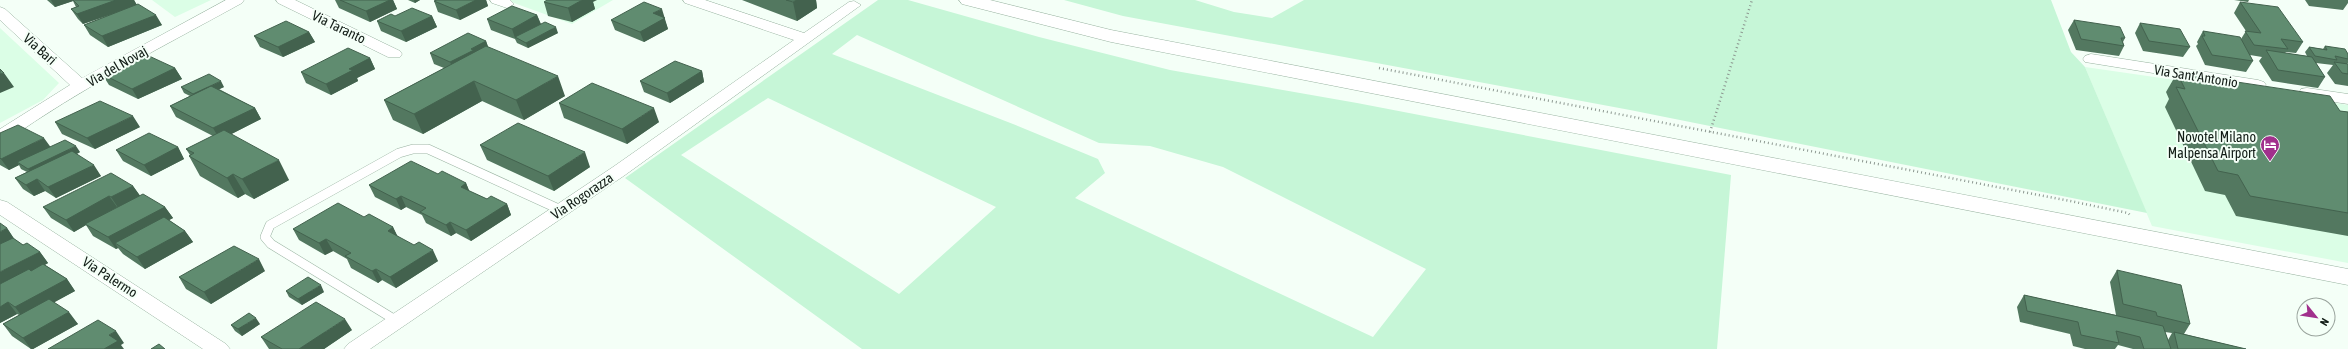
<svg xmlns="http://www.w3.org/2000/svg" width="2348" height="349" font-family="'Asap Condensed',sans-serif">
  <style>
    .built { fill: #dbfee6 }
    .green { fill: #c6f6d7; fill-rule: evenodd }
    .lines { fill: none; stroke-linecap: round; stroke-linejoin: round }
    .service-casing { stroke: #99b3a1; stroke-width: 10 }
    .minor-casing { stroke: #99b3a1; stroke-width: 1 }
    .tertiary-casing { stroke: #99b3a1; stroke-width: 1 }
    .path { stroke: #8d9891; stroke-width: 2.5; stroke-dasharray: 1 3; stroke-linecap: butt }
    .service { stroke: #fff; stroke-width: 9 }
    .minor { fill: #fff; fill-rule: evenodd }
    .tertiary { fill: #fff; fill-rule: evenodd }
    .wall { fill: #537860; fill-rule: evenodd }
    .shaded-wall { fill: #43624e }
    .building { fill: #608c70; stroke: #43624e }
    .labels { text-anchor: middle; stroke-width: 4; stroke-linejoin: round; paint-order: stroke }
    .street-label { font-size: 14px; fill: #121c16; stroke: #f4fff7 }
    .poi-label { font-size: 14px; fill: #121c16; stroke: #f4fff7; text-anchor: end }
  </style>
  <rect width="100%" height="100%" fill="#f4fff7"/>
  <path class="built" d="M152,0H211L175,17Z
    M506,0H613L572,24Z
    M0,28L59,83L43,100L0,123Z
    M2085,67L2348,105V263L2152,226Z"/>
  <path class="green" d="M878,0H908L1039,37L1170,70L1357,103L1731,175L1717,349H862L625,178ZM857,35L1099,143L1150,146L1223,167L1426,269L1373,337L1075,198L1105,173L1098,159L1013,124L832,54ZM768,98L996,207L899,294L681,155Z
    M1064,0H1195L1234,12L1272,18L1304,0H2051L2071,52L2085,67L2147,213L1630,110L1123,16Z"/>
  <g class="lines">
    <g class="service-casing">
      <path id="service" d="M397,321L271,244L265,237L270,225L399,153L413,149H428L561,210"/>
    </g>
    <g class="minor-casing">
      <path id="minor" d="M226,0H244L242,3C162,47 81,88 6,141L0,142V129L70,85L0,20V7L5,9L82,78Z
        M276,0H295L400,51L402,54L400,57H388L278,3Z
        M490,0H510L514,4L507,8L492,3Z
        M683,0H705L804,33L849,2L854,1L861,5L625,175L370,349H344L348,344L613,167L794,40L685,3Z
        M2091,54L2258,80L2264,82L2266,85L2264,88L2258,90L2085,62L2083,59L2085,56Z
        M2307,88L2348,94V104L2301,97L2299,93L2301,89Z
        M0,200L7,202L226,344L230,349H203L0,215Z"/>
    </g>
    <g class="tertiary-casing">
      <path id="tertiary" d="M959,0H990L1111,30L2348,269V285L1111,42L962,4Z"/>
    </g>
    <path class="path" d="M1379,68L2075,202L2128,213L2131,216
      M1710,132L1752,0"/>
    <use href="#service" class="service"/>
    <use href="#minor" class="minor"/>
    <use href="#tertiary" class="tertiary"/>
  </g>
  <path class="wall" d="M47,0H134L136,4L162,25L108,47L90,35L84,25L110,15L83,24L78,19L71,9L76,7L73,1L55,7Z
    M335,0H393L397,9L370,22L339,8Z
    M408,0H420L415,3Z
    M437,0H486L488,6L460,20L438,12L434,1Z
    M742,0H816L817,8L797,21Z
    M2234,0H2249L2248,2Z
    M2305,0H2348V3L2343,10L2309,6Z
    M544,2H593L595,9L572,22L548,16Z
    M2240,2L2303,42L2296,53L2286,52L2285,53L2307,56L2305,52L2309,47L2323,49L2325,46L2348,54V63L2347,64H2348V86L2335,84L2327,73L2333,65L2316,63L2325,77L2318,88L2272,81L2259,61L2262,57L2250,55L2253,61L2246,72L2205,65L2196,46L2198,44L2197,42L2203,31L2241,39L2246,31L2234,13Z
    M537,15L541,24L558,33L528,48L517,43L515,39L491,30L487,19Z
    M395,16H432L437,27L406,42L381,31L377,21Z
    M664,18L668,29L644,42L615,30L611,20Z
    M2074,20L2125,38L2123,42L2124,46L2119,56L2076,50L2068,30Z
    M2140,23L2190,47L2183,57L2143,51L2135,33Z
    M309,32L315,42L283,57L260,47L254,36Z
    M486,41L488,47L565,96L524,120L482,101L423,134L393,120L384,100L444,68L434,64L430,53Z
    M370,58L375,69L357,78L358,81L331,95L306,83L301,72Z
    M175,68L182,79L138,99L109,85L102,74Z
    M702,71L704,82L670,103L644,92L640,81Z
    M2177,73L2340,111L2348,112V236L2236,216L2225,195L2205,191L2165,107L2169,99L2166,92Z
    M181,87H224L219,89L255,108L261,119L231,134L289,180L254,199L245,194L238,198L200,176L189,156L190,155L186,149L213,136L176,117L170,106L190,96L184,93Z
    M559,103L659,122L627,144L564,118Z
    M55,122L140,127L95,149L62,134Z
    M0,133L50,147L80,152L77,154L101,176L56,198L45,191L34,196L23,189L15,178L27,172L21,169L19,165L9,170L0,165Z
    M480,145L590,167L554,191L487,160Z
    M178,147L184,159L151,176L123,161L116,150Z
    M438,174L466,183L469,191L487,199L507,204L511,215L471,241L456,233L451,236L426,223L422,215L406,207L401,210L375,197L369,185Z
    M133,186L140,196L165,207L173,218L169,220L185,231L193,242L145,269L123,254L118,248L116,249L93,236L86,225L74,232L51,218L43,207Z
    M364,217L393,227L397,236L438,261L396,288L382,280L378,283L351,268L347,259L333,251L325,255L299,240L293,229Z
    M7,228L14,239L23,245L40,252L48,263L45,265L67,279L75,291L54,302L78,324L33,349H31L12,336L3,324L19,315L17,314L0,323Z
    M2117,270L2190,324L2184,334L2246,349H2133L2118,345L2115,349H2085L2073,346L2070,334L2020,322L2017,307L2024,295L2116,315L2110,282ZM2165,332L2172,333L2168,340Z
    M265,271L211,304L186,289L179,277Z
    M286,291L324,292L302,305L289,297Z
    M260,324L242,336L235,331L231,325Z
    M352,330L324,349H269L261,337Z"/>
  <path class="shaded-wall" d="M51,0H72L73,1L55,7Z
    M116,0H134L137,5L83,24L77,14Z
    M390,0H393L397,9L370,22L366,11Z
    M414,0H420L415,3Z
    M476,0H486L488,6L460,20L456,10Z
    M582,0H597L593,2L595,9L572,22L568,8Z
    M797,0H816L817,8L797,21L793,2Z
    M662,9L668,29L644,42L640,32L653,13Z
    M156,15L162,25L108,47L102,36Z
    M537,15L541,25L515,38L512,29Z
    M432,16L437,27L406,42L401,31Z
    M556,27L558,33L528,48L526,43Z
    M309,32L315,42L283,57L278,47Z
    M486,41L490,52L455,73L450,62L471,49Z
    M370,58L375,69L357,78L358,81L331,95L326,84L349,69Z
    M175,68L182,79L138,99L132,89Z
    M702,71L704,82L670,103L667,93Z
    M4,73L14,87L0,93V74Z
    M558,76L565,96L524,120L516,100Z
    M221,81L224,87L197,100L193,94Z
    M474,81L482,101L423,134L414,114Z
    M255,108L261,119L220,140L213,128Z
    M654,108L659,122L627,144L622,129Z
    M133,116L140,127L95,149L87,138Z
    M44,138L52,149L17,162L19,165L9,170L1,159Z
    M76,146L80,152L33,175L28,169Z
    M178,147L184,159L151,176L144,165Z
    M585,152L590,167L554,191L548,176Z
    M279,160L289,180L254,199L242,179Z
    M94,165L101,176L56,198L48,187Z
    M233,174L245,194L238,198L227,178Z
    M37,179L45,191L34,196L26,185Z
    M466,183L471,195L461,187Z
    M133,186L141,197L119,209L111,197Z
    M109,196L117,207L74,232L66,220Z
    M401,196L406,207L401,210L396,199Z
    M507,204L511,215L471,241L466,230Z
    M165,207L173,218L121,246L115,243L118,248L116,249L108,237Z
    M450,222L456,233L451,236L446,225Z
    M393,227L399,239L388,231Z
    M7,228L15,240L0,247V232Z
    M185,231L193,242L145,269L137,257Z
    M326,239L333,251L325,255L319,243Z
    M433,250L438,261L396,288L390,277Z
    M40,252L48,263L1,288L0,287V272Z
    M259,259L265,271L211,304L204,292Z
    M376,269L382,280L378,283L372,271Z
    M67,279L75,291L24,319L15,307Z
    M321,285L324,292L302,305L298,299Z
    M8,302L17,314L0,323V307Z
    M69,312L78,324L33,349H31L23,338Z
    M256,318L260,324L242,336L238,329Z
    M345,319L352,330L324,349H299Z
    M116,331L124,343L121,345L124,349H104L109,335Z"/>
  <path class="building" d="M73,0H116L77,14L71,9L79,6Z
    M340,0H390L366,11Z
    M437,0H476L456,10L434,1Z
    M547,0H582L568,8L544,2Z
    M786,0H797L793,2Z
    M644,2L662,9L653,13L665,18L640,32L611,20Z
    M2240,2L2278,7L2303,42L2281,39L2288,49L2254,45L2245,31L2261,33Z
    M138,4L156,15L102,36L84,25Z
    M512,6L537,15L512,29L487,19Z
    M412,8L432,16L401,31L377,21L391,14L395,16Z
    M2074,20L2120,27L2125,38H2121L2124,46L2081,39Z
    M286,21L309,32L278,47L254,36Z
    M545,22L556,27L526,43L515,37Z
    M2140,23L2180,29L2190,47L2149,41Z
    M2203,31L2240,37L2253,61L2212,55L2202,36H2205Z
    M468,33L486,41L471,49L474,50L450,62L430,53Z
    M486,46L558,76L516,100L474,81L414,114L384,100Z
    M2325,46L2345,49L2348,54V59L2335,56L2337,60L2315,56L2309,47L2327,50Z
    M348,48L370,58L349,69L353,70L326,84L301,72Z
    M2266,50L2312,57L2325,77L2278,70Z
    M149,56L175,68L132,89L102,74Z
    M675,61L702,71L667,93L640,81Z
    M2334,62L2348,64V74L2342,73Z
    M0,69L4,73L0,74Z
    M2177,73L2330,96L2340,111L2348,112V213L2250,196L2238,175L2218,171L2176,87L2185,89Z
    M209,74L221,81L193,94L181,87Z
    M592,83L654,108L622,129L559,103Z
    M211,86L255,108L213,128L170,106Z
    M100,101L133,116L87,138L55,122Z
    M518,123L585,152L548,176L480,145Z
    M18,125L44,138L1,159L0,158V133Z
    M224,130L279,160L242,179L233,174L227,178L189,156L194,153L186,149Z
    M149,133L178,147L144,165L116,150Z
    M65,140L76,146L28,169L17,162Z
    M72,151L94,165L48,187L37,179L26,185L15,178Z
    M411,161L438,174L442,171L466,183L461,187L487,199L491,196L507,204L466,230L450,222L446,225L420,212L426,208L401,196L396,199L369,185Z
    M111,173L133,186L111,197L109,196L66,220L43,207Z
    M143,194L165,207L108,237L85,224Z
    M338,203L364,217L369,214L393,227L388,231L414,245L419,242L433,250L390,277L376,269L372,271L345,256L351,253L326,239L319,243L293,229Z
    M164,217L185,231L137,257L115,243Z
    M0,223L7,228L0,232Z
    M13,238L23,245L27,243L40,252L0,272V244Z
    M234,246L259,259L204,292L179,277Z
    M43,264L67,279L15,307L8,302L0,307V284L29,269L31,271Z
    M2117,270L2181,285L2190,324L2157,316L2156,312L2123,304Z
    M308,277L321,285L298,299L286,291Z
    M2024,295L2163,326L2171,349H2144L2140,337L2116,331L2119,343L2081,335L2078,322L2027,311Z
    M49,299L69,312L23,338L3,324Z
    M316,302L345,319L299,349H282L261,337Z
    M249,313L256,318L238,329L231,325Z
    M98,320L116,331L109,335L118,341L104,349H48Z
    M2174,332L2246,349H2178Z
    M159,344L165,349H151Z"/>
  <defs>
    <g id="hotel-pin" transform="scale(1)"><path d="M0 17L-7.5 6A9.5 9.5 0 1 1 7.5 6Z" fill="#a1308c" stroke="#f4fff7"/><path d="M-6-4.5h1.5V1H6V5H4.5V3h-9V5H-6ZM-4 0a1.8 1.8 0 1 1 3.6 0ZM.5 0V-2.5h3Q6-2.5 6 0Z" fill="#fff"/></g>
  </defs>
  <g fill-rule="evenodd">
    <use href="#hotel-pin" x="2270" y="145"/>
  </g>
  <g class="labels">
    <g class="street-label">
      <text transform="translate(339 27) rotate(26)" y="5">Via Taranto</text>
      <text transform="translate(40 49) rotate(42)" y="5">Via Bari</text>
      <text transform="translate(117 66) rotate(-30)" y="5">Via del Novaj</text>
      <text transform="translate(2196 76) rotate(9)" y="5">Via Sant'Antonio</text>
      <text transform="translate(582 196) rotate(-34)" y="5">Via Rogorazza</text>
      <text transform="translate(110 277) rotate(33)" y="5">Via Palermo</text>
    </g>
    <g class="poi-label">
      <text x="2256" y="142">Novotel Milano<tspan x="2256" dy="16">Malpensa Airport</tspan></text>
    </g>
  </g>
  <g transform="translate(2316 317) rotate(120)"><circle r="19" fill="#f4fff7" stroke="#9aa49d"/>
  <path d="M0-3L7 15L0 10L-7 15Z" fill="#a1308c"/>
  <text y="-6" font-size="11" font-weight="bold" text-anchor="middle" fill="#121c16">N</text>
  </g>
</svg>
